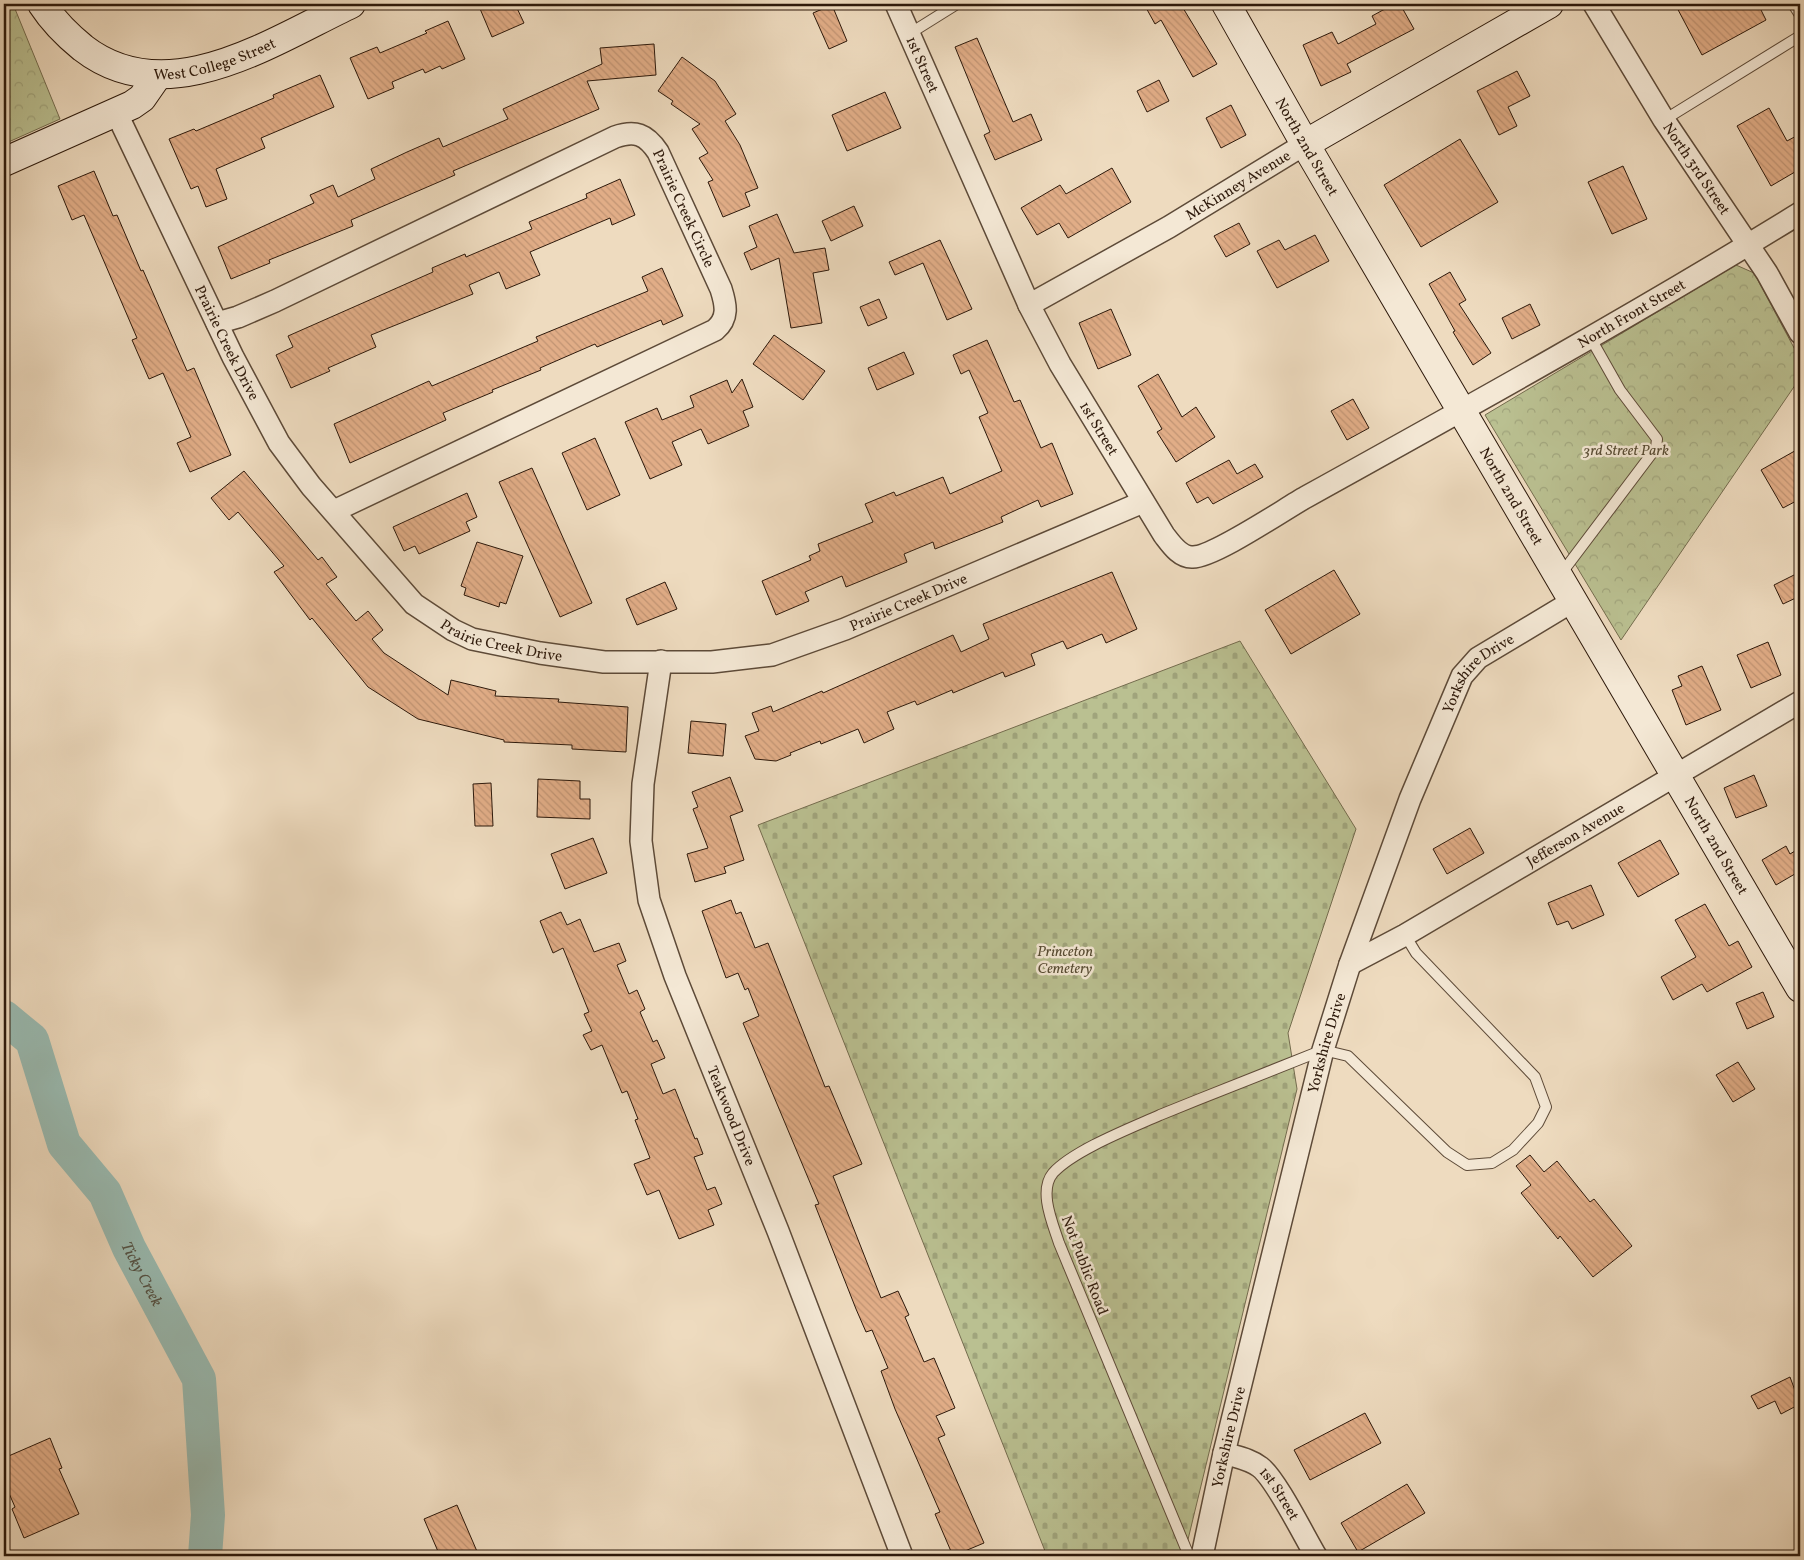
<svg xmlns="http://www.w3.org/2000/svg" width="1804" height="1560" font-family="Vollkorn,serif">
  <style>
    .cemetery { fill: url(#cemetery-stones); stroke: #746c4e }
    .park { fill: url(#park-crowns); stroke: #746c4e }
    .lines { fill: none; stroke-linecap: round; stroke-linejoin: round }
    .river { stroke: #99bbb2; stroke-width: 34 }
    .building { fill: url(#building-back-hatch); stroke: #2d190b }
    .lane-casing { stroke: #5d4a38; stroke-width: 12 }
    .street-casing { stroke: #5d4a38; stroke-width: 24 }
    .secondary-casing { stroke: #2d190b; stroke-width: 30 }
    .lane { stroke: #f4e8d5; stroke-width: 10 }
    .street { stroke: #f4e8d5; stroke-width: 21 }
    .secondary { stroke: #f4e8d5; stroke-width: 28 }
    .labels { text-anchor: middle; stroke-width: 5; stroke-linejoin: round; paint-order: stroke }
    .street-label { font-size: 15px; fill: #2d190b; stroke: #f4e8d5 }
    .park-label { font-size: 15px; font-style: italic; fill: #574b33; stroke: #f4e8d5 }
    .water-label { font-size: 16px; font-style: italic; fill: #535245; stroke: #f4e8d5 }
  </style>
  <defs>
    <pattern id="cemetery-stones" width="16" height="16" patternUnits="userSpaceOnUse" patternTransform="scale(1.25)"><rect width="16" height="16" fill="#bac091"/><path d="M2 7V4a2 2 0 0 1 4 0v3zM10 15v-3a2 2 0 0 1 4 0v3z" fill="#a0a47c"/></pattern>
    <pattern id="park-crowns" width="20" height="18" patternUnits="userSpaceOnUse" patternTransform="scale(1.25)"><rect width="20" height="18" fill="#bac091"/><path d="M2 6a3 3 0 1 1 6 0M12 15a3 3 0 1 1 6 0" fill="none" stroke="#a0a47c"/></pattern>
    <pattern id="building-back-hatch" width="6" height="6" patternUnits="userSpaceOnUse" patternTransform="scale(1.25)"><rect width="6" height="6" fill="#e1ad87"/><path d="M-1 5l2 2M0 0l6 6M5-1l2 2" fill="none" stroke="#c19473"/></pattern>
  </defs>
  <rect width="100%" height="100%" fill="#eedbbf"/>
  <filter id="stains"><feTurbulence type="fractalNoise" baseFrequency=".004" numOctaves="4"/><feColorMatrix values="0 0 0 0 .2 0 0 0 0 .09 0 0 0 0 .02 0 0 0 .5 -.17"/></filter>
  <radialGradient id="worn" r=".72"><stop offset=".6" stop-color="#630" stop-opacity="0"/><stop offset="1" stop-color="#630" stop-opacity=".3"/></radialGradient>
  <path class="cemetery" d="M1240,641L1356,829L1288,1033L1297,1089L1184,1556H1047L758,825Z"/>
  <path class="park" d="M4,4H13L60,119L4,144Z
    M1736,265L1754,273L1800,359V378L1621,640L1485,415Z"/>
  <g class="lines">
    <path class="river" id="s1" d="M4,1017L32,1040L64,1144L105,1193L129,1248L199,1379L208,1515L205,1556"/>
  </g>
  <path class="building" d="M478,4H515L524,23L492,37Z
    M1144,4H1190L1183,8L1217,64L1193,77L1161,20L1155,24Z
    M1394,4H1400L1414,29L1347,64L1351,72L1321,86L1303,45L1332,32L1338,44L1376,24L1372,16Z
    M1675,4H1758L1766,20L1702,55Z
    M832,5L847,41L829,49L813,13Z
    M448,21L465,59L442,69L440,66L425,73L423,69L392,82L394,88L368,99L350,58L377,47L380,53L427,33L425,31Z
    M977,38L1013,122L1031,114L1042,140L995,160L984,135L990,132L955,47Z
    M654,44L656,75L587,81L599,109L453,171L455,175L351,220L353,226L269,260L270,263L231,279L218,247L314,203L310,195L333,185L338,197L375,179L371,169L407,152L439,138L443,147L508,119L503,109L602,64L600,48Z
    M682,57L715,81L736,114L725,121L740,145L758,188L745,193L750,206L723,217L708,182L713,180L699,158L708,153L692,129L700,124L671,104L673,101L658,91Z
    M1517,71L1530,96L1508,107L1517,126L1499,135L1477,91Z
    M320,75L334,107L261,138L265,148L216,169L227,199L206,207L198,186L191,189L169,139L194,129L196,131L274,98L273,95Z
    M1159,80L1169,101L1147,112L1137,91Z
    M885,92L901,128L847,151L832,115Z
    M1231,105L1246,135L1221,148L1206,118Z
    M1769,108L1787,141L1800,134V169L1771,186L1737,126Z
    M1460,139L1498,202L1421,247L1384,185Z
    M1623,166L1647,219L1612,234L1588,182Z
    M1112,168L1131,202L1068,238L1059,223L1037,235L1021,208L1060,185L1066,194Z
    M94,171L113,216L117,215L141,271L143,270L187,371L194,368L231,455L190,472L177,443L191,437L163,373L149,379L132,340L137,338L84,215L72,220L58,186Z
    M620,179L635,215L612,225L610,218L530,252L540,275L506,289L499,272L469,285L473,294L371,335L376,347L328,368L330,371L291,388L276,355L293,347L288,336L433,272L432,268L465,254L466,257L532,229L529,222L587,198L586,194Z
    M854,206L863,226L831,241L822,221Z
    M777,214L794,253L825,248L829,270L813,273L822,323L791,328L779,258L751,270L744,253L757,247L749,226Z
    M1239,223L1250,244L1226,257L1214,236Z
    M1315,235L1329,261L1277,288L1257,251L1279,240L1285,250Z
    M940,240L972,309L947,320L923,263L895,275L889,262Z
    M662,268L683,316L663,325L661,320L597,347L595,344L540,368L541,370L492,390L493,392L443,413L446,420L350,463L334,424L429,381L432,386L538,341L536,337L648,291L642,277Z
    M1450,272L1466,300L1459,304L1491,353L1473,365L1453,332L1455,331L1429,284Z
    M879,299L887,318L868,326L860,307Z
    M1530,304L1540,325L1512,339L1502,318Z
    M1111,309L1131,355L1098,369L1079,323Z
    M774,335L825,371L803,400L753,364Z
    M987,340L1014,402L1020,400L1041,448L1052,443L1073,494L1041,507L1038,500L1001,517L1003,522L935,549L933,542L904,554L907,562L846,587L842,576L805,592L809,601L776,615L762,581L811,560L809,556L820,551L818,544L873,522L865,504L894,492L896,496L943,477L950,494L1002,471L979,417L988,413L969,370L961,374L953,355Z
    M904,352L914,374L877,390L868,368Z
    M1158,374L1182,417L1196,407L1215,437L1176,462L1157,432L1162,429L1138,386Z
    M742,379L753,407L743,411L749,426L708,444L701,429L672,442L682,465L650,479L625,422L657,408L662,420L694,407L690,396L727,380L732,393Z
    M1353,399L1369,428L1347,440L1331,411Z
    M595,438L620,495L587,510L562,453Z
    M1800,448V499L1783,508L1761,470Z
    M1229,460L1237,474L1255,464L1263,477L1213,504L1208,497L1197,503L1186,483Z
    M532,468L592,603L560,617L499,482Z
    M244,471L318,560L322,557L337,577L326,584L356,621L368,611L383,630L372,639L384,653L448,695L451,680L496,691L495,696L559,699L558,702L628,707L626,752L572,749V745L504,742V740L418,719L368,687L312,618L310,620L274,572L284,566L238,512L229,520L211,498Z
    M467,493L477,517L466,522L470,531L419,554L415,546L404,551L393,527Z
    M477,542L523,556L506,604L500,602L499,607L464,595L466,588L461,586Z
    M1334,570L1360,614L1291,654L1265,610Z
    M1112,572L1137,629L1106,643L1102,634L1067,649L1063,641L1031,654L1035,665L1005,677L1003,672L953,693L952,690L917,705L915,701L887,712L894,729L864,743L858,729L821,744L820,741L790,753L791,755L776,761L755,759L745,736L759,731L752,713L771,706L773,712L822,691L823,693L953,635L961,652L989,639L983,624Z
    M1800,572V596L1783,604L1774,585Z
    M665,582L677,609L637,625L626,599Z
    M1768,642L1781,675L1751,688L1737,655Z
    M1702,666L1721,710L1686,725L1672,690L1682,686L1678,676Z
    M691,721L726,724L723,756L688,753Z
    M1754,775L1767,806L1736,818L1724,788Z
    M730,777L743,811L730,816L744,860L724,867L726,873L695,882L687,854L708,848L693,809L698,807L692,792Z
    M538,779L580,781V799H590V819L537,817Z
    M491,783L493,826H475L473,784Z
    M1470,828L1484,853L1447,874L1433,849Z
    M593,838L607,873L565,889L551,854Z
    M1660,840L1679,874L1638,897L1618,863Z
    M1786,846L1790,854L1800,848V871L1776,885L1762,860Z
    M1591,885L1604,915L1572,929L1568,921L1557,925L1548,903Z
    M731,900L736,914L741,912L755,948L768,943L825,1087L829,1086L862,1164L833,1176L881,1298L898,1291L909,1315L905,1317L924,1362L934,1358L955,1408L936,1416L945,1435L938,1438L984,1543L953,1556L935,1514L940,1512L895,1409L881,1371L888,1368L872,1330L866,1332L856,1309L815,1205L819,1204L743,1023L759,1016L748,988L745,990L738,973L726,978L702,911Z
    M1705,904L1729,946L1738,941L1752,967L1707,992L1702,984L1673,1000L1661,977L1696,957L1675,920Z
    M561,912L567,925L580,919L594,952L619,943L626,961L617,965L629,994L637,990L645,1009L640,1012L653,1042L657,1040L665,1058L651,1064L663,1094L675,1089L695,1139L697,1138L703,1154L694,1157L707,1190L715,1187L722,1204L708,1210L714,1225L679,1239L659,1190L647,1195L634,1164L650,1158L635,1120L638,1119L627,1091L622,1093L602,1045L591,1050L583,1035L592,1031L584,1014L589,1012L563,948L553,953L540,921Z
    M1763,992L1774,1017L1747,1029L1736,1003Z
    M1738,1062L1755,1089L1733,1102L1716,1075Z
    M1530,1155L1544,1172L1557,1161L1590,1202L1594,1199L1632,1246L1593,1277L1560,1236L1558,1239L1521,1193L1531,1185L1516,1166Z
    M1790,1377L1800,1404L1781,1414L1775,1401L1758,1409L1751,1396Z
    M1365,1413L1381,1443L1310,1480L1294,1450Z
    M50,1438L62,1468L59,1469L79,1514L24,1538L12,1509L15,1507L4,1482V1458Z
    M1407,1484L1425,1513L1358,1552L1341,1523Z
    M457,1505L479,1556H440L424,1519Z"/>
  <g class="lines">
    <g class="lane-casing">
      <path id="lane" d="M1793,4L1800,15
        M909,34L957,4
        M1664,120L1800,36
        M1561,574L1656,448L1657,439L1620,390L1590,337
        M1189,1556L1059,1243C1053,1224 1038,1191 1053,1173C1074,1150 1131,1128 1160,1115C1214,1093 1268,1072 1323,1050L1348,1056L1447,1152L1467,1165L1492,1163L1513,1150L1538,1123L1546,1107L1535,1077L1416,953L1405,935"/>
    </g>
    <g class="street-casing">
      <g id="street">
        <path id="s2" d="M896,4L1029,305L1060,364L1164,535C1171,544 1180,558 1193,557C1214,557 1283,510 1306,497C1472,405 1638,313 1800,213"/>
        <path id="s3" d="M1594,4L1664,120L1767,273L1800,333"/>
        <path id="s4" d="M116,112L233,357L279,443L311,486L414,604L453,630L472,639L540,653L604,662H712L772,655L845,629L1143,502"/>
        <path id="s5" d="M1029,305L1169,227L1305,144"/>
        <path id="s6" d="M217,323L238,317L275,301L615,137C635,130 646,134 658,152L721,289C726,305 729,318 715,330L334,511"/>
        <path id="s7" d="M661,661L643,784L641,841L649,900L675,976L778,1231L902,1556"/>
        <path id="s8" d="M1350,964L1405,935L1800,702"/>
        <path id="s9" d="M1224,1453C1236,1457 1250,1459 1260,1467C1276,1479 1304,1536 1316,1556"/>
        <path id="s10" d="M1202,1556L1224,1453L1323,1050L1350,964L1410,799L1462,676L1478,658L1573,601"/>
      </g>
    </g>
    <g class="secondary-casing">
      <g id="secondary">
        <path id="s11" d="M42,4C53,21 67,35 83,48C167,113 271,42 351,4"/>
        <path id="s12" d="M1226,4L1305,144L1800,988"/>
        <path d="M1305,144L1549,4"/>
        <path d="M4,162L132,105L142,98L158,75"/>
      </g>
    </g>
    <use href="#lane" class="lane"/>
    <use href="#street" class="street"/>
    <use href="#secondary" class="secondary"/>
  </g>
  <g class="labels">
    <g class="street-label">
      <text dy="5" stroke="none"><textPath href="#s11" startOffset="200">West College Street</textPath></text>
      <text dy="5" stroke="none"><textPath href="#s2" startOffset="66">1st Street</textPath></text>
      <text dy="5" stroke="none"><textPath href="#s12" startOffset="164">North 2nd Street</textPath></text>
      <text dy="5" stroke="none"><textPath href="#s3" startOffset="194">North 3rd Street</textPath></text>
      <text dy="5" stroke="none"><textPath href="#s5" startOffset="241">McKinney Avenue</textPath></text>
      <text dy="5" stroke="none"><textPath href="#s6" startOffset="552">Prairie Creek Circle</textPath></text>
      <text dy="5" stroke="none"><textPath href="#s2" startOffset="1136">North Front Street</textPath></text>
      <text dy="5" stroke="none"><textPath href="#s4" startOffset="256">Prairie Creek Drive</textPath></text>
      <text dy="5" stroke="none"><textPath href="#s2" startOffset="471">1st Street</textPath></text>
      <text dy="5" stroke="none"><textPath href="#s12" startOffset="569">North 2nd Street</textPath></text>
      <text dy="5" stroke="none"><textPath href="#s4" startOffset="1096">Prairie Creek Drive</textPath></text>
      <text dy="5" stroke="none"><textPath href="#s4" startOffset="676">Prairie Creek Drive</textPath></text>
      <text dy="5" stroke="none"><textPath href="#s10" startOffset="932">Yorkshire Drive</textPath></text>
      <text dy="5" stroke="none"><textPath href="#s8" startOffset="260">Jefferson Avenue</textPath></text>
      <text dy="5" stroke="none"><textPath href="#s12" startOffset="974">North 2nd Street</textPath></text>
      <text dy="5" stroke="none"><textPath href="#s10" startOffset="528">Yorkshire Drive</textPath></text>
      <text dy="5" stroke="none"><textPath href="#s7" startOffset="472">Teakwood Drive</textPath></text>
      <text transform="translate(1085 1265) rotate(69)" y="5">Not Public Road</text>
      <text dy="5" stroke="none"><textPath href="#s10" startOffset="122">Yorkshire Drive</textPath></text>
      <text dy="5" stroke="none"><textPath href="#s9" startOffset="72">1st Street</textPath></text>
    </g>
    <g class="park-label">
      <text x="1626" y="455">3rd Street Park</text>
      <text x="1065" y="956">Princeton<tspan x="1065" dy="17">Cemetery</tspan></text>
    </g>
    <g class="water-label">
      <text dy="6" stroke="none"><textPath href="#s1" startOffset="298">Ticky Creek</textPath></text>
    </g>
  </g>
  <rect width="1804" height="1560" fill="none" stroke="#eedbbf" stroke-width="20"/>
  <rect x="5" y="5" width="1794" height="1550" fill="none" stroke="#2d190b" stroke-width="2.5"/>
  <rect x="10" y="10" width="1784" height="1540" fill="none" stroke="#2d190b"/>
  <rect width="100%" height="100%" filter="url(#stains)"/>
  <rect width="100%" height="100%" fill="url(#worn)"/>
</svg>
